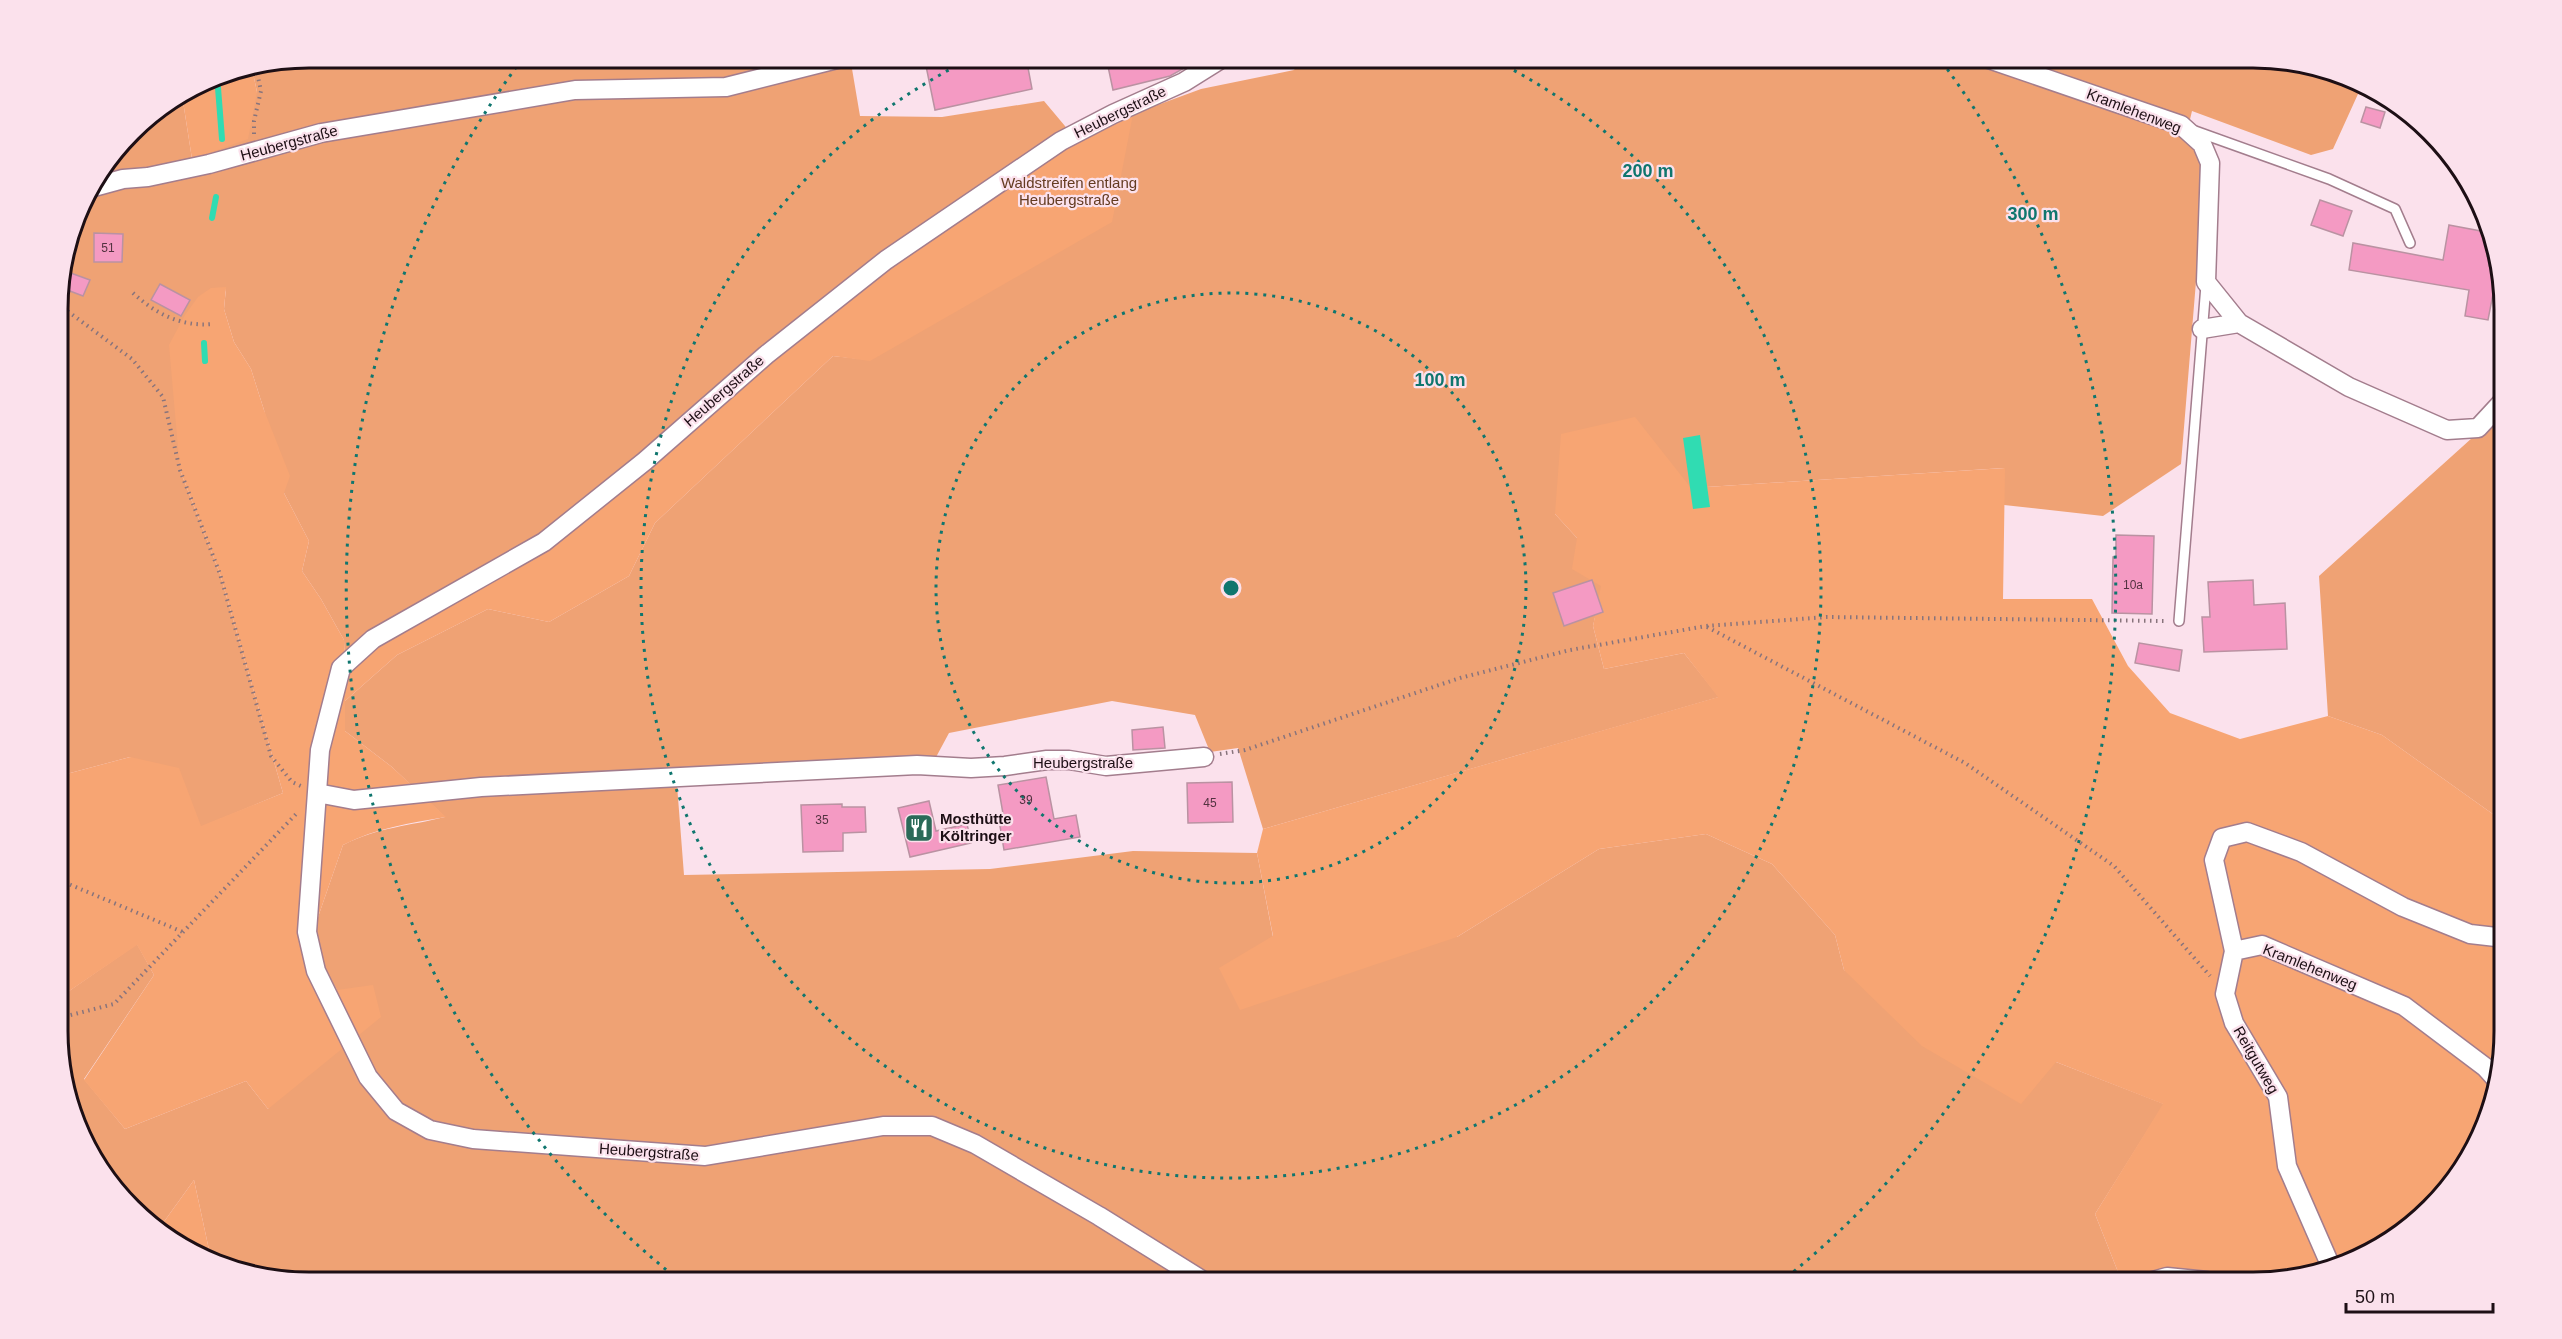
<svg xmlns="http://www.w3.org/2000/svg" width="2562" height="1339" font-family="Arial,sans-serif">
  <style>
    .green { fill: #efa274 }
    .forest { fill: #f7a573 }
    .water { fill: #30dcb2 }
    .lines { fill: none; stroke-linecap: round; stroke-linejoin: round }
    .stream { stroke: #30dcb2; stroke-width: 6 }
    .building { fill: #f49ac3; stroke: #ba92a2; stroke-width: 1.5 }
    .lane-casing { stroke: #a37d8d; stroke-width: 12 }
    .street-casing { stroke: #a37d8d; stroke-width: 21 }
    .path { stroke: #88747c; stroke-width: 4; stroke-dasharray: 1.5 4.5; stroke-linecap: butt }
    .lane { stroke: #fff; stroke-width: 9 }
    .street { stroke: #fff; stroke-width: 18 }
    .ring { fill: none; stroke: #0f766e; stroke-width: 3; stroke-dasharray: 3 6 }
    .labels { text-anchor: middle; stroke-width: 4.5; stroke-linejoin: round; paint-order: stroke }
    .number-label { font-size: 12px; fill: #533240 }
    .street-label { font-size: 15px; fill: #1d0f15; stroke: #fbe1ec }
    .park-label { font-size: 15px; fill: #643b21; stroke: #fbe1ec }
    .poi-label { font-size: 15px; font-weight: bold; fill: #1d0f15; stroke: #fbe1ec; text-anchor: start }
    .rim { fill: none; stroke: #1d0f15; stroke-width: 3 }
    .centre { fill: #0f766e; stroke: #fbe1ec; stroke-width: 3 }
    .ring-label { font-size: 18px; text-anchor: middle; font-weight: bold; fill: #0f766e; stroke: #fbe1ec; stroke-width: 4.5; stroke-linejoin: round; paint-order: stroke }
  </style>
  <rect width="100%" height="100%" fill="#fbe1ec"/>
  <path class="green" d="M308,57H850L860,116L942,117L1044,101L1070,132L587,510L345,668L344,640L321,599L302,571L309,541L284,493L264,410L251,369L234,342L224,309L226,288L180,470L220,574L283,793L201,827L130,757L59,776L58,292L83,197L142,120L182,95L192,159L257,92L252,68Z
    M1303,57H1380L1412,66L1533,57H2254L2365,83L2407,111L2358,94L2333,149L2311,155L2192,111L2186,136L2201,162L2203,196L2181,464L2103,516L2004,505V468L1691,488L1555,514L1577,538L1602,586L1593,626L1604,669L1684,653L1719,697L1263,829L1238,748L1210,752L1195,715L1112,701L949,733L935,759L676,772L684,875L990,869L1133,851L1257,853L1273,937H1457L1599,849L1706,834L1772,864L1835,935L1844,970L2056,1062L2164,1104L2095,1214L2122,1282H308L211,1259L194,1180L158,1230L143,1220L100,1171L59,1064V998L137,944L154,975L84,1079L125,1129L246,1081L268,1109L337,990L316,952L317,920L343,845C379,827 409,826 445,817L392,767L345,731V701L397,655L488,609L549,622L629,576L655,523L833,356L870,360L1133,114L1201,89L1294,70Z
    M2503,410L2504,822L2382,735L2328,716L2319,576Z"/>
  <path class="forest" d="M252,68L257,92L248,139L192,159L182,95L212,76Z
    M1133,114L1112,222L870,361L833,356L655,523L629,576L549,622L488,609L397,655L345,701V731L392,767L446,817C410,823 376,828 343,845L317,920L316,952L337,990L373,985L381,1017L268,1109L246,1081L125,1129L84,1080L154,975L137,945L59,998V776L130,757L179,768L201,826L283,793L220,574L180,470L169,345L185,315L198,297L211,288L226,287L224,309L234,342L251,369L264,410L290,476L284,493L309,541L302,571L321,599L344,640L345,667L381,635L486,577L985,190Z
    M1635,417L1691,488L2005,468L2003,599H2092L2128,666L2170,713L2240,739L2328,716L2382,735L2504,822L2505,1031L2479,1142L2442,1197L2393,1240L2332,1269L2270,1281L2122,1282L2095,1214L2163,1104L2056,1062L2021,1104L1922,1046L1844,970L1835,935L1772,864L1706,834L1599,849L1457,937L1240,1010L1219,968L1273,936L1257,853L1263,829L1718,697L1684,653L1604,669L1593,626L1601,586L1572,569L1577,538L1555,514L1561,434Z
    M194,1180L211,1259L197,1256L158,1230Z"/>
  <path class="water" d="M1700,435L1710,507L1693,509L1683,438Z"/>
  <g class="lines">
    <path class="stream" d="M217,75L222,139
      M212,218L216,197
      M204,343L205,361"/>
  </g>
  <path class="building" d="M969,57H1026L1032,89L935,110L926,66Z
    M1106,57H1185L1188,66L1170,76L1113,90Z
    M2366,107L2385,112L2380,128L2361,122Z
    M2320,200L2352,211L2343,236L2311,225Z
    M2449,225L2486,232L2490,241L2487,256L2490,257L2489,266L2500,268L2503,276V295L2493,294L2488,320L2465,316L2469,290L2349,270L2353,243L2443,260Z
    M94,233L123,234L122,262H94Z
    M68,272L90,280L83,296L62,288Z
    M160,284L190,300L181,316L151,300Z
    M2116,535L2154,536L2152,614L2112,613L2113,557H2116Z
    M1592,580L1603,612L1564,626L1553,593Z
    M2253,580L2254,605L2285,603L2287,649L2204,652L2202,617H2210L2208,582Z
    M2139,643L2182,650L2179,671L2135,663Z
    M1163,727L1165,748L1133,750L1132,730Z
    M1046,777L1054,819L1076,815L1080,837L1004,850L1000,826L1005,825L998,785Z
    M1232,782L1233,822L1188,823L1187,783Z
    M929,801L936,831L967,824L971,843L910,857L898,808Z
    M842,804V807H865L866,832L843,833V851L803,852L801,805Z"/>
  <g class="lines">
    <g class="lane-casing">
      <path id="lane" d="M2195,131L2329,179L2395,209L2410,243
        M2179,621L2206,285"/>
    </g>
    <g class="street-casing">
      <path id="street" d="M1983,57L2181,125L2202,144L2210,163L2206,282L2239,323L2349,387L2447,430L2478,428L2503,401
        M90,188L123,179L148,177L209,164L321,133L575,90L726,87L845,57
        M2202,329L2239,323
        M317,793L354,800L481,787L917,765L971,768L1005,766L1047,760H1069L1106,766L1204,757
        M2234,951L2225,994L2234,1023L2278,1097L2287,1166L2332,1269
        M2494,1077L2485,1067L2404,1006L2262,945L2234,951L2214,860L2222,838L2247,832L2301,852L2403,907L2470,934L2505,938
        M1205,1282L1099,1216L975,1144L932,1126H883L705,1156L473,1139L430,1130L396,1111L368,1077L316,971L307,932L320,750L341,668L373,639L544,542L645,461L766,355L886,260L1061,141L1113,114L1184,82L1224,57
        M2149,1282L2167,1277L2207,1281"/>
    </g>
    <path class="path" d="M254,134V121L261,91L256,67
      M133,293C156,314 181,327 213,324
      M58,304L132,359L163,397L180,470L220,574L271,756L292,782L301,786
      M1707,627L1965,763L2114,866L2210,976
      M1220,754L1245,750L1460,678L1570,650L1706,626L1827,617L2166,621
      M59,880L183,932
      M59,1018L114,1004L298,812"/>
    <use href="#lane" class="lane"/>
    <use href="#street" class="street"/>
  </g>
  <g class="ring">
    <circle cx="1231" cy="588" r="295"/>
    <path d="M1490 58A590 590 0 1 1 972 58"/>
    <path d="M680 1281A885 885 0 0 1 520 62M1942 62A885 885 0 0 1 1782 1281"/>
  </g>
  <defs>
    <g id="restaurant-square" transform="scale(1.5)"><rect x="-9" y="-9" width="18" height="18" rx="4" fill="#2b6a58" stroke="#fbe1ec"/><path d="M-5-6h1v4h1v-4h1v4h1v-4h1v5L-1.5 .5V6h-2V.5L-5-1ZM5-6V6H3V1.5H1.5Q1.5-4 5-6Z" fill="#fff"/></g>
  </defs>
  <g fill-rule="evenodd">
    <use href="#restaurant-square" x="919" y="828"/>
  </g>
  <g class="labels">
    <g class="number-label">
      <text x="108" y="252">51</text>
      <text x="2133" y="589">10a</text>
      <text x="1026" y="804">39</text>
      <text x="1210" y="807">45</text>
      <text x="822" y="824">35</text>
    </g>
    <g class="street-label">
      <text transform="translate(2134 111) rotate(21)" y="5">Kramlehenweg</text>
      <text transform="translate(1120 112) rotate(-26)" y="5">Heubergstraße</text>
      <text transform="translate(289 143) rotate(-15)" y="5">Heubergstraße</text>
      <text transform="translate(724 391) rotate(-41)" y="5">Heubergstraße</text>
      <text x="1083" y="768">Heubergstraße</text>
      <text transform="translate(2310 967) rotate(22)" y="5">Kramlehenweg</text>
      <text transform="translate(2256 1060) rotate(60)" y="5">Reitgutweg</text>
      <text transform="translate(649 1152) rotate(4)" y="5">Heubergstraße</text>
    </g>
    <g class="park-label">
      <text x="1069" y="188">Waldstreifen entlang<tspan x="1069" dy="17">Heubergstraße</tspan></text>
    </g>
    <g class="poi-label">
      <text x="940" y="824">Mosthütte<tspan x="940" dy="17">Költringer</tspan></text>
    </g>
  </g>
  <path d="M0 0H2562V1339H0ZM309 68H2253A241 241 0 0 1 2494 309V1031A241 241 0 0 1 2253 1272H309A241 241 0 0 1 68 1031V309A241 241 0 0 1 309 68Z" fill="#fbe1ec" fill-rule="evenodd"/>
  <path class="rim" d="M309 68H2253A241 241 0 0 1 2494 309V1031A241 241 0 0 1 2253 1272H309A241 241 0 0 1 68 1031V309A241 241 0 0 1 309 68Z"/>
  <circle cx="1231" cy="588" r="9" class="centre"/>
  <g class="ring-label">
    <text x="1648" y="177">200 m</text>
    <text x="2033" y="220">300 m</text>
    <text x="1440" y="386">100 m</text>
  </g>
  <path d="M2346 1303v9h147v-9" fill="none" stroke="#1d0f15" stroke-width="3"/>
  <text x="2355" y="1303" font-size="18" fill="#1d0f15" stroke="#fbe1ec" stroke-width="4.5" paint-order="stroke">50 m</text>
</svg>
